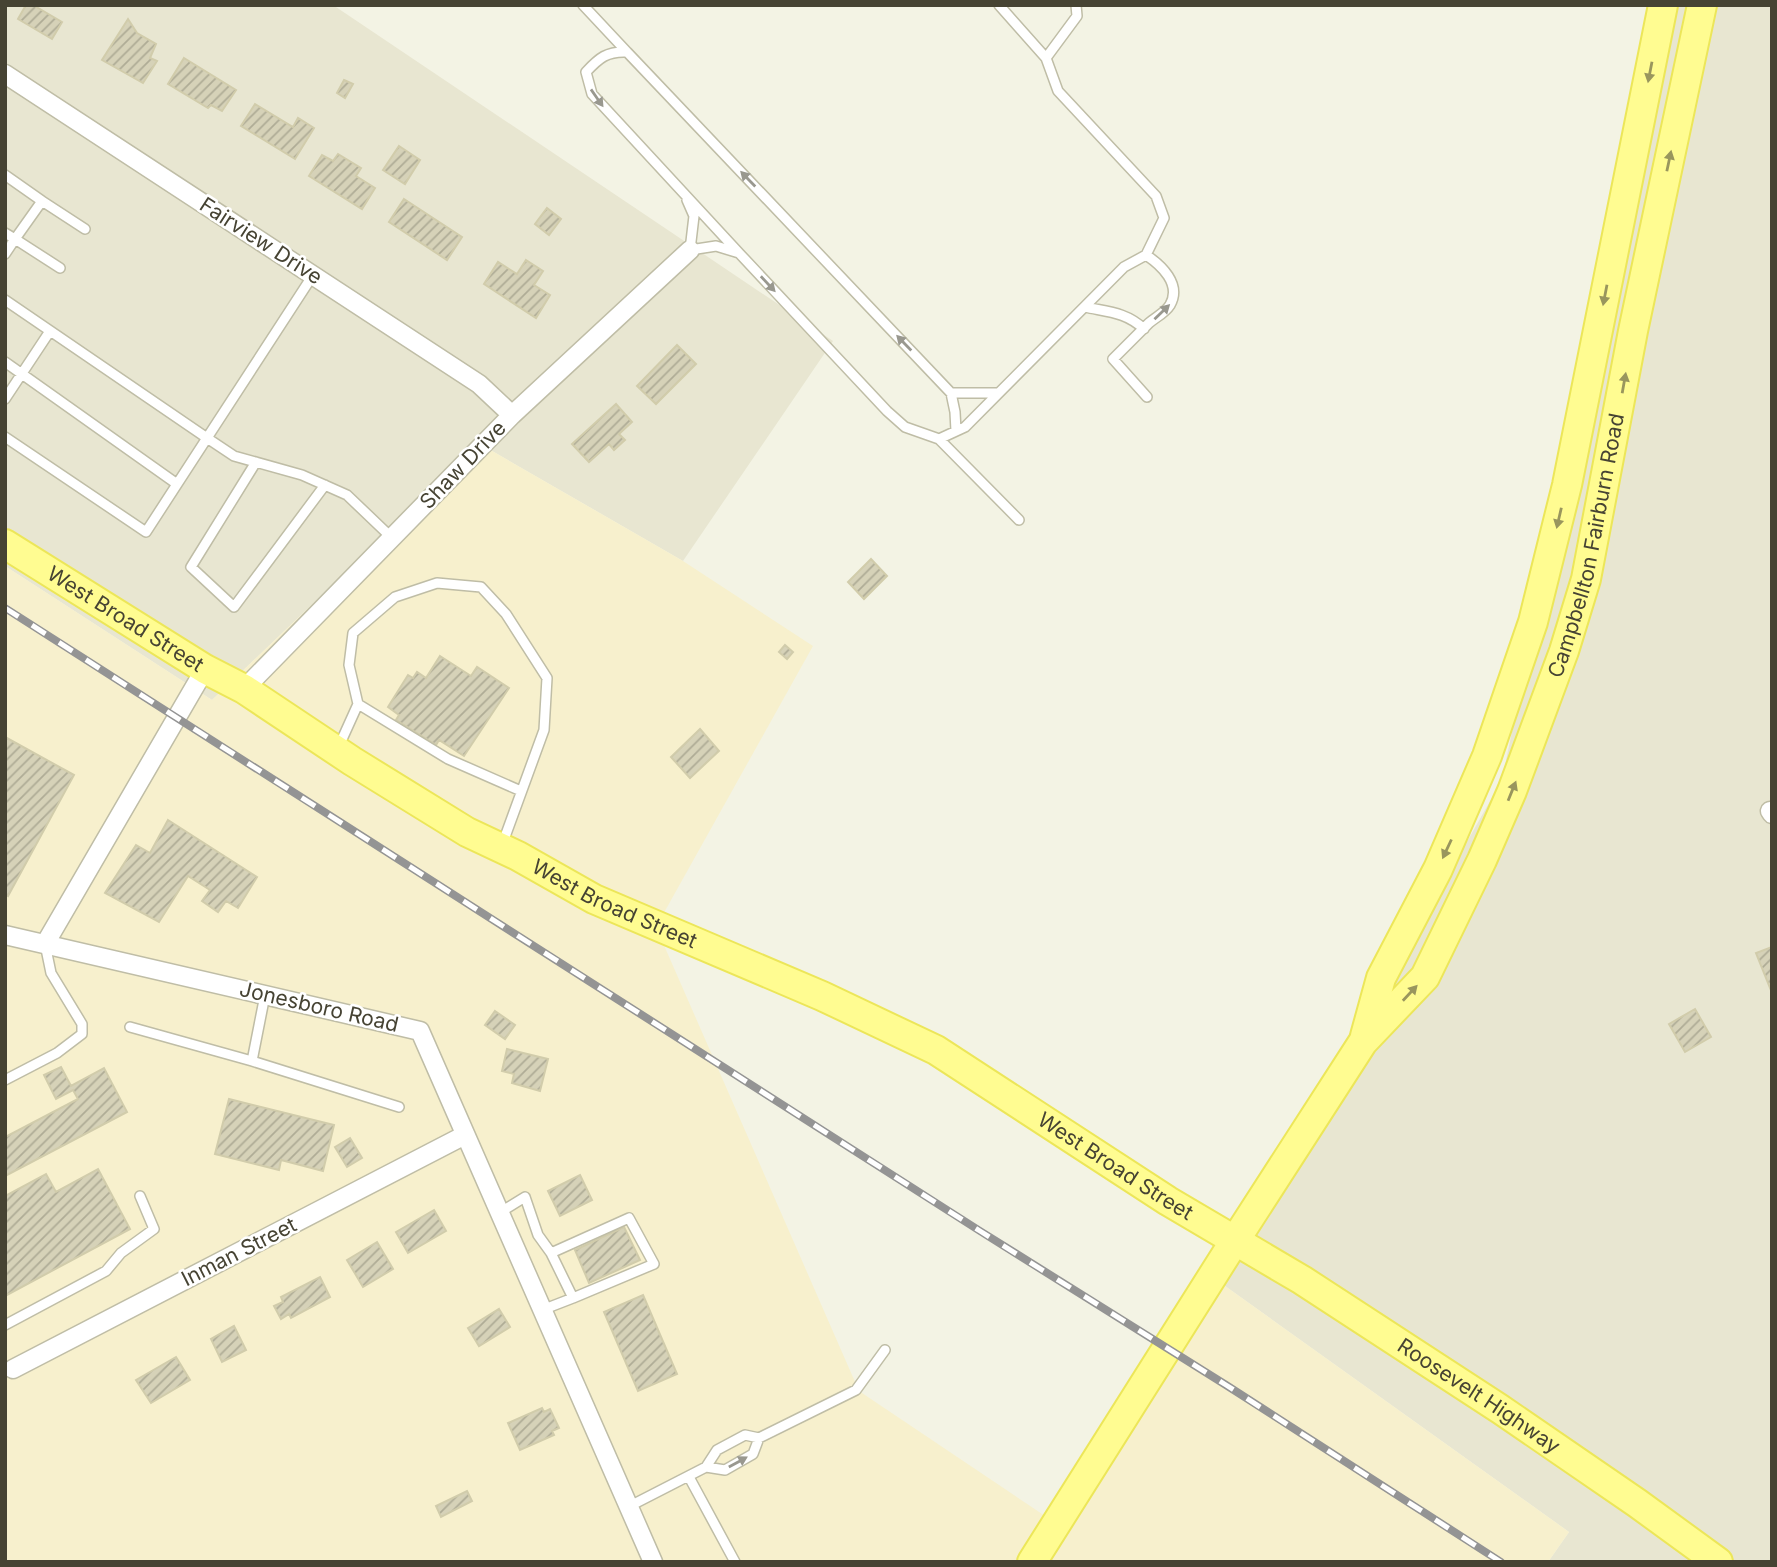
<svg xmlns="http://www.w3.org/2000/svg" width="1777" height="1567" font-family="Inter,sans-serif">
  <style>
    .residential { fill: #e8e6d1 }
    .commercial { fill: #f7f0cd }
    .building { fill: url(#building-hatch); stroke: #d1ccab; stroke-width: 2 }
    .lines { fill: none; stroke-linecap: round; stroke-linejoin: round }
    .lane-casing { stroke: #bfbda6; stroke-width: 12 }
    .street-casing { stroke: #bfbda6; stroke-width: 21 }
    .primary-casing { stroke: #ece659; stroke-width: 32 }
    .lane { stroke: #fff; stroke-width: 9 }
    .street { stroke: #fff; stroke-width: 18 }
    .primary { stroke: #fffc91; stroke-width: 28 }
    .rail-casing { stroke: #949494; stroke-width: 8 }
    .rail { stroke: #fff; stroke-width: 5; stroke-dasharray: 16; stroke-linecap: butt }
    .oneway { fill: #99965d }
    .oneway2 { fill: #99988f }
    .labels { text-anchor: middle; stroke-width: 5; stroke-linejoin: round; paint-order: stroke }
    .street-label { font-size: 21px; fill: #464333; stroke: #fff }
  </style>
  <defs>
    <pattern id="building-hatch" width="6" height="6" patternUnits="userSpaceOnUse" patternTransform="scale(1.75)"><rect width="6" height="6" fill="#d6d2b8"/><path d="M-1 1l2-2M0 6l6-6M5 7l2-2" fill="none" stroke="#afac96"/></pattern>
  </defs>
  <rect width="100%" height="100%" fill="#f3f3e4"/>
  <path class="residential" d="M5,5H333L833,341L683,561L480,444L212,700L5,566Z
    M1671,5H1772V1562H1548L1569,1532L1218,1281L1502,780L1580,401Z"/>
  <path class="commercial" d="M480,444L683,561L813,646L656,927L859,1391L1057,1524L1218,1281L1569,1532L1548,1562H5V566L212,700Z"/>
  <path class="building" d="M26,5H33L62,22L52,39L18,19Z
    M128,19L137,33L156,44L150,58L157,61L143,83L102,60Z
    M184,58L236,90L222,111L211,105L208,108L168,84Z
    M344,80L353,84L345,98L337,93Z
    M255,104L293,127L298,118L314,128L295,159L241,126Z
    M399,146L420,160L405,184L383,170Z
    M338,154L361,168L356,176L375,188L362,209L309,176L322,155L333,161Z
    M404,199L462,237L447,260L389,222Z
    M547,208L561,219L549,235L535,224Z
    M526,260L543,271L534,285L550,295L536,318L484,284L498,262L517,274Z
    M677,345L696,364L656,404L637,386Z
    M616,404L632,422L619,434L625,440L614,450L609,444L589,462L572,444Z
    M871,559L887,576L864,599L848,582Z
    M785,645L793,652L787,659L779,652Z
    M440,656L471,676L477,667L509,688L464,756L439,740L436,745L396,720L399,715L388,707L408,675L413,678L417,672L426,678Z
    M700,729L719,751L690,778L671,757Z
    M5,737L74,775L8,896L5,894Z
    M168,820L257,877L238,908L226,901L218,912L202,901L210,890L188,876L159,922L105,893L136,845L150,853Z
    M1772,947V993L1756,953Z
    M1695,1009L1711,1037L1685,1052L1669,1024Z
    M495,1011L515,1025L505,1039L485,1025Z
    M507,1049L548,1059L540,1091L512,1083L514,1074L502,1071Z
    M61,1067L71,1086L104,1068L127,1112L5,1176V1137L78,1099L73,1090L56,1099L44,1075Z
    M229,1099L334,1125L323,1171L281,1160L279,1170L215,1154Z
    M350,1138L362,1158L347,1167L335,1147Z
    M98,1169L130,1229L5,1296V1196L46,1174L56,1192Z
    M580,1175L592,1200L560,1216L548,1191Z
    M434,1210L446,1231L408,1253L396,1232Z
    M624,1227L640,1260L589,1283L575,1250Z
    M377,1242L393,1269L363,1287L347,1260Z
    M320,1277L330,1297L291,1318L289,1314L281,1319L274,1306L283,1302L281,1297Z
    M643,1295L677,1374L638,1391L604,1312Z
    M499,1309L510,1327L479,1346L468,1328Z
    M234,1326L246,1350L222,1362L211,1339Z
    M176,1357L190,1380L151,1403L136,1380Z
    M542,1408L544,1412L550,1409L559,1428L552,1431L554,1435L520,1450L508,1423Z
    M467,1491L472,1501L441,1517L436,1506Z"/>
  <g class="lines">
    <g class="lane-casing">
      <path id="lane" d="M583,5L627,52
        M999,5L1046,58
        M1076,5L1077,16L1046,58L1058,91L1156,196L1164,218L1146,255
        M5,175L42,201L15,239L60,268
        M687,200L694,216L690,250L716,246L739,253L887,411L905,427L939,439L1019,520
        M42,201L85,229
        M5,233L15,239L5,254
        M739,253L592,94L586,72C599,58 607,51 627,52L951,393L955,412L956,431
        M313,275L207,438L234,456L302,475L347,495L392,538
        M5,300L207,438L146,532L5,437
        M1085,307C1108,312 1126,312 1144,329
        M5,362L177,484
        M951,393H997
        M5,399L50,331
        M939,439L965,427L1124,267L1146,255C1161,265 1182,284 1170,305C1165,313 1156,317 1149,323C1137,335 1125,347 1113,359L1147,397
        M256,462L191,567L234,607L325,485
        M358,704L448,759L521,791
        M339,746L358,704L349,665L353,633L395,597L437,583L481,587L506,614L547,678L544,730L502,845
        M130,1027L252,1061L265,995
        M252,1061L399,1107
        M5,1080L57,1053L82,1034V1024L51,973L45,944
        M499,1213L525,1197L538,1235L551,1253
        M542,1310L573,1298L551,1253L629,1218L654,1264L573,1298
        M5,1325L106,1271L121,1253L154,1229L140,1196
        M706,1467L725,1470L753,1454L759,1438
        M689,1477L735,1562
        M628,1507L706,1467L717,1450L745,1435L759,1438L856,1390L885,1350"/>
    </g>
    <g class="street-casing">
      <path id="street" d="M5,74L479,384L512,415
        M244,689L512,415L690,250
        M1770,811L1772,814
        M5,935L420,1031L653,1562
        M45,944L205,669
        M13,1369L465,1135"/>
    </g>
    <g class="primary-casing">
      <g id="primary">
        <path id="s1" d="M5,544L205,669L244,689L352,761L467,832L518,856L594,899L822,996L936,1050L1168,1201L1302,1280L1500,1409L1637,1503L1718,1562"/>
        <path d="M1365,1036L1381,978L1438,869L1487,756L1533,622L1567,485L1663,5"/>
        <path id="s2" d="M1032,1562L1234,1242L1363,1042L1425,977L1482,860L1512,791L1564,651L1586,579L1633,331L1702,5"/>
      </g>
    </g>
    <use href="#lane" class="lane"/>
    <use href="#street" class="street"/>
    <use href="#primary" class="primary"/>
    <g class="rail-casing">
      <path id="rail" d="M5,608L980,1231L1226,1385L1501,1562"/>
    </g>
    <use href="#rail" class="rail"/>
  </g>
  <defs><path id="oneway-solid" d="M-6-.8H1V-3.2L6.5 0L1 3.2V.8H-6Z" transform="scale(1.75)"/></defs>
  <g class="oneway">
    <use href="#oneway-solid" transform="translate(1650 72) rotate(101)"/>
    <use href="#oneway-solid" transform="translate(1669 161) rotate(-78)"/>
    <use href="#oneway-solid" transform="translate(1605 295) rotate(101)"/>
    <use href="#oneway-solid" transform="translate(1624 383) rotate(-80)"/>
    <use href="#oneway-solid" transform="translate(1559 518) rotate(103)"/>
    <use href="#oneway-solid" transform="translate(1512 791) rotate(-68)"/>
    <use href="#oneway-solid" transform="translate(1447 849) rotate(115)"/>
    <use href="#oneway-solid" transform="translate(1410 993) rotate(-47)"/>
  </g>
  <g class="oneway2">
    <use href="#oneway-solid" transform="translate(597 98) rotate(55)"/>
    <use href="#oneway-solid" transform="translate(748 179) rotate(-134)"/>
    <use href="#oneway-solid" transform="translate(768 284) rotate(47)"/>
    <use href="#oneway-solid" transform="translate(1162 312) rotate(-44)"/>
    <use href="#oneway-solid" transform="translate(904 343) rotate(-134)"/>
    <use href="#oneway-solid" transform="translate(738 1462) rotate(-29)"/>
  </g>
  <g class="labels">
    <g class="street-label">
      <text transform="translate(261 241) rotate(33)" y="7">Fairview Drive</text>
      <text transform="translate(463 465) rotate(-46)" y="7">Shaw Drive</text>
      <text dy="7" stroke="none"><textPath href="#s2" startOffset="1169">Campbellton Fairburn Road</textPath></text>
      <text dy="7" stroke="none"><textPath href="#s1" startOffset="142">West Broad Street</textPath></text>
      <text dy="7" stroke="none"><textPath href="#s1" startOffset="709">West Broad Street</textPath></text>
      <text transform="translate(319 1007) rotate(13)" y="7">Jonesboro Road</text>
      <text dy="7" stroke="none"><textPath href="#s1" startOffset="1276">West Broad Street</textPath></text>
      <text transform="translate(239 1252) rotate(-27)" y="7">Inman Street</text>
      <text dy="7" stroke="none"><textPath href="#s1" startOffset="1706">Roosevelt Highway</textPath></text>
    </g>
  </g>
  <rect width="1777" height="1567" fill="none" stroke="#464333" stroke-width="14"/>
</svg>
